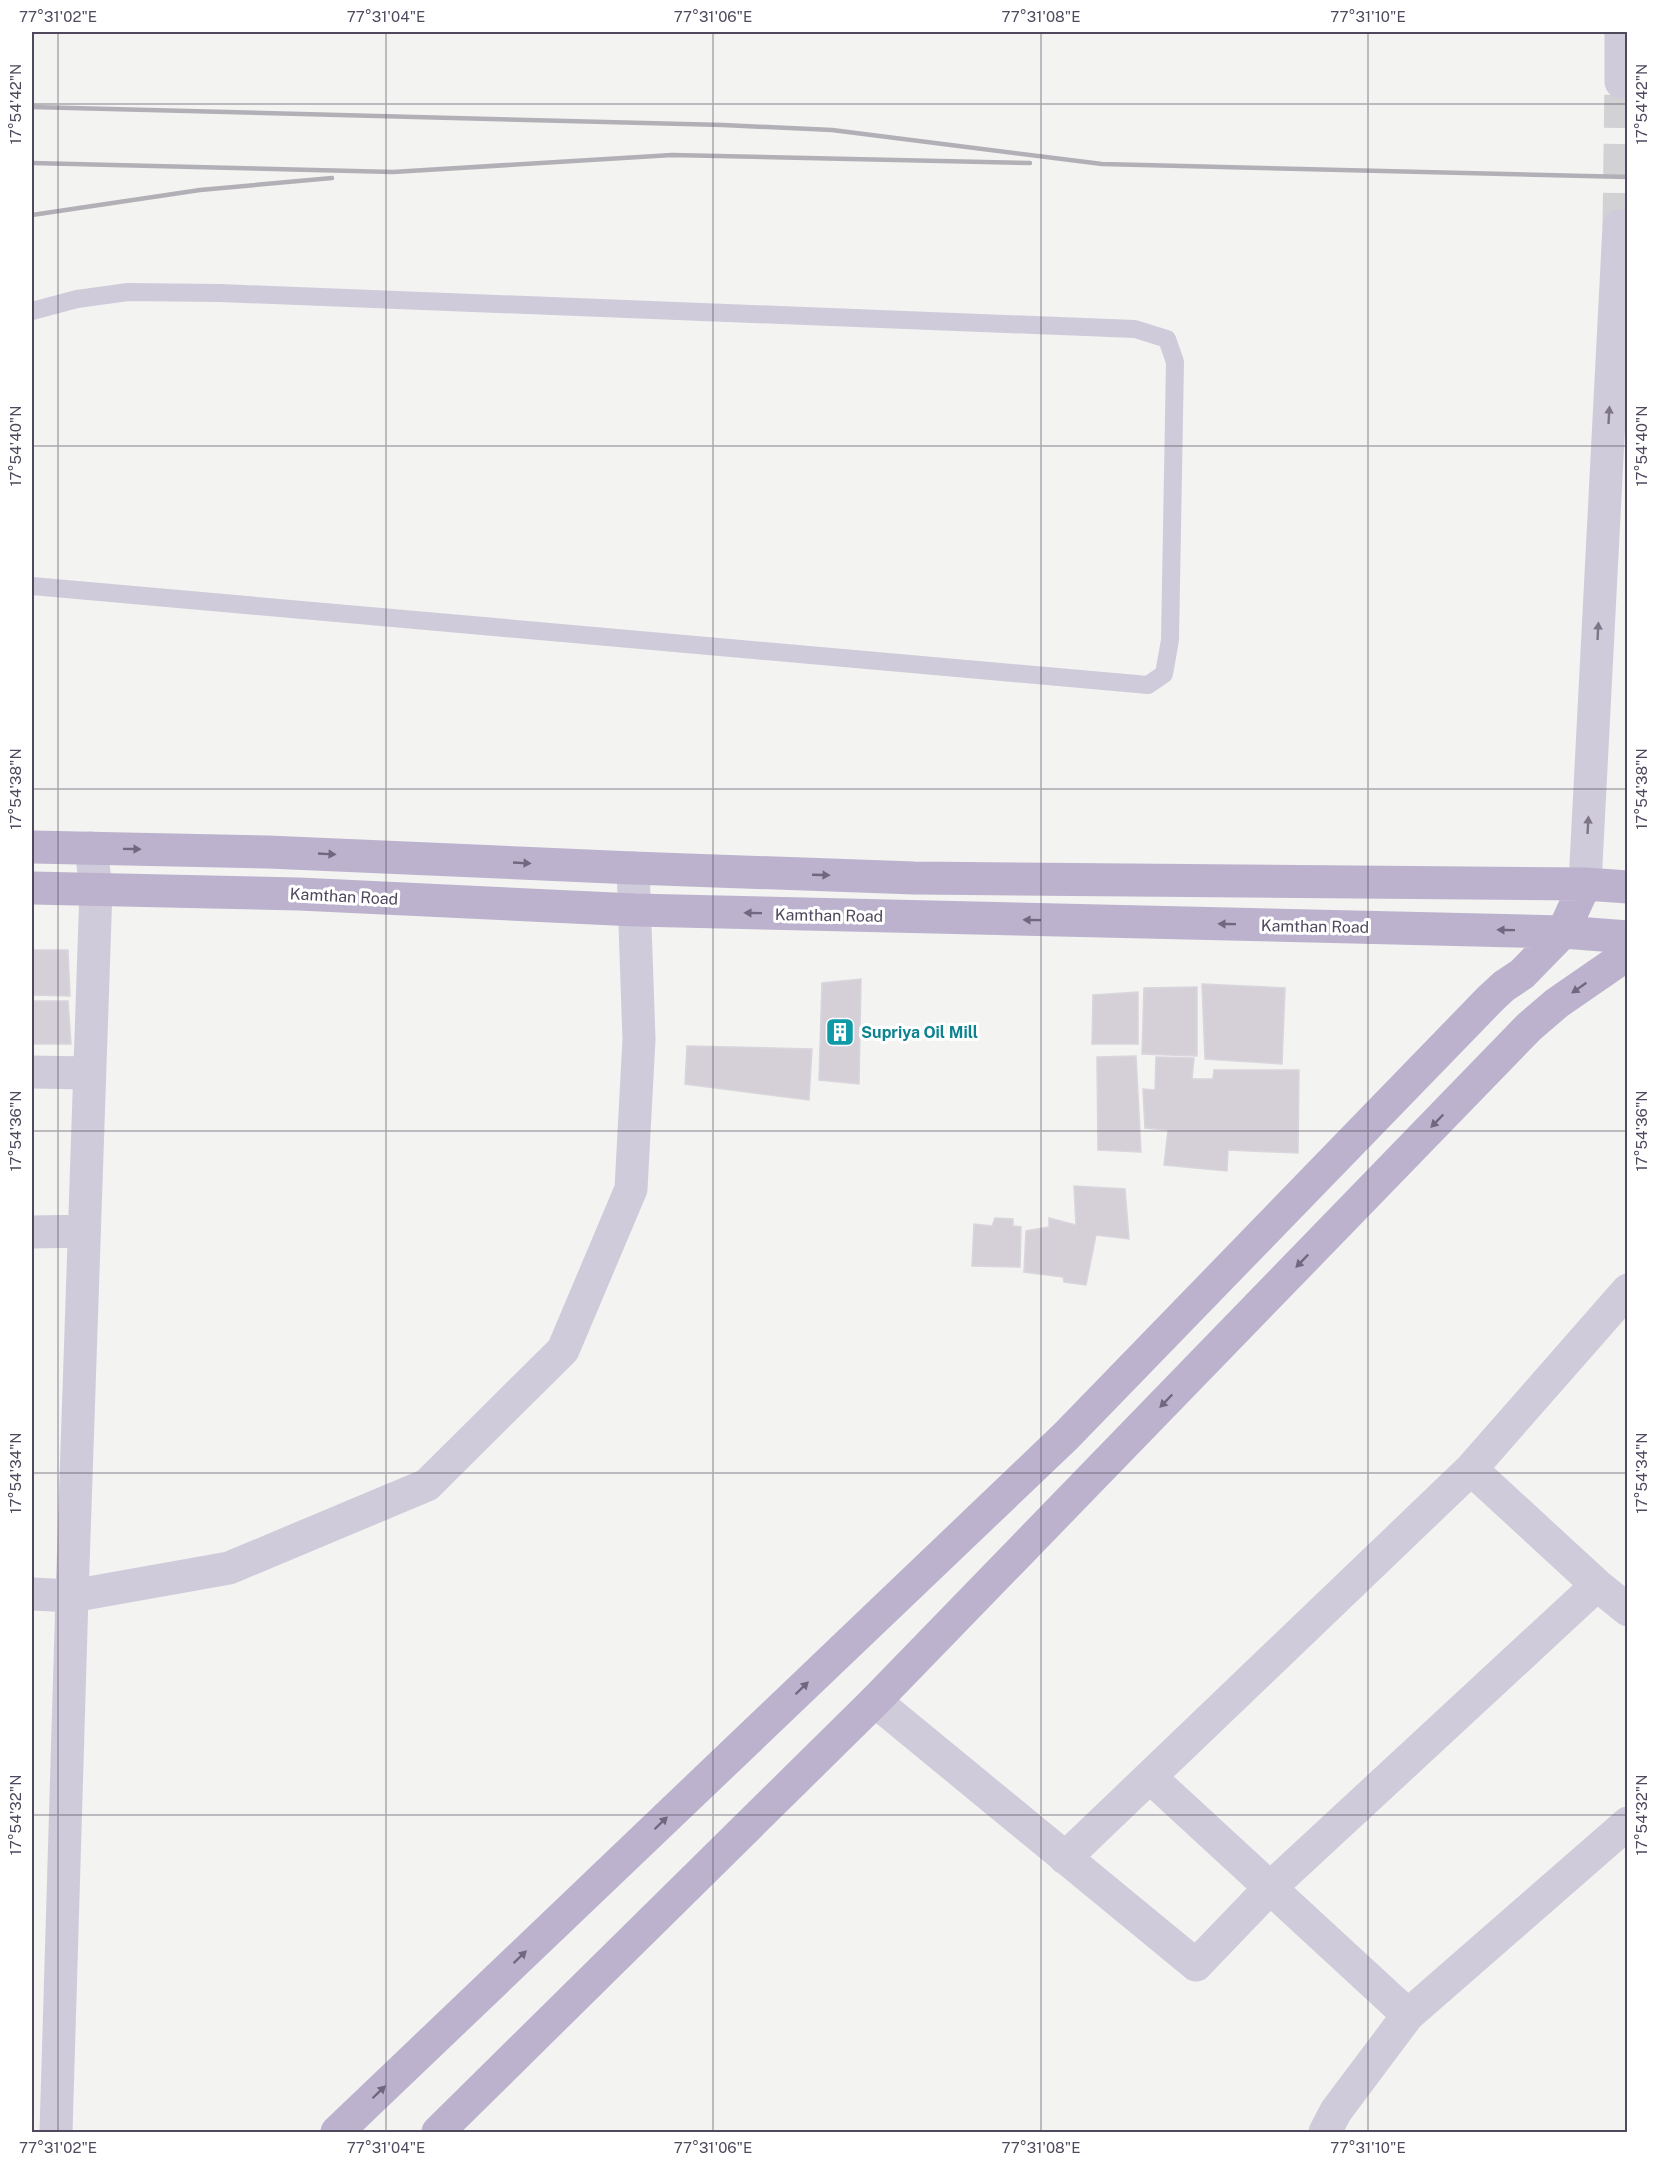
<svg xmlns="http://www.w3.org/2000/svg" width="1659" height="2164" font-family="'Public Sans',sans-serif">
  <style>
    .building { fill: #d5d0d8; stroke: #d9d5dc; stroke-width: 1.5 }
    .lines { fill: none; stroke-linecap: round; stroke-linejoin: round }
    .tertiary-tunnel { stroke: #d2d1d4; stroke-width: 33; stroke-dasharray: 33 16; stroke-linecap: butt }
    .service { stroke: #d0cbda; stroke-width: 18 }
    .minor { stroke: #d0cbda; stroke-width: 33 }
    .tertiary { stroke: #d0cbda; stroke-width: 33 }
    .primary { stroke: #bcb2ce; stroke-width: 33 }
    .rail { stroke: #b3afb7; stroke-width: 4.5 }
    .oneway { fill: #7d7689 }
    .oneway2 { fill: #706880 }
    .ticks { fill: none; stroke: #50495e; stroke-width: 1.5; stroke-opacity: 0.45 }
    .labels { text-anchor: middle; stroke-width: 6; stroke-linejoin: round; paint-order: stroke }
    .street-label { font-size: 16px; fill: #50495e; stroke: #fff }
    .culture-label { font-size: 16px; font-weight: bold; fill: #0d838f; stroke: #fff; text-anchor: start }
    .neatline { fill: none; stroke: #50495e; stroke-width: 2 }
    .ticks-label { font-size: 15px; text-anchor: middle; fill: #50495e }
  </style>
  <rect width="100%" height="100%" fill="#f3f3f1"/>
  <path class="building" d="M32,950H68L70,996L32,995Z
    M861,979L859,1084L819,1080L822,983Z
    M1202,984L1285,988L1282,1064L1205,1059Z
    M1197,987V1056L1142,1054L1144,988Z
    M1138,992V1044H1092L1093,995Z
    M32,1001H68L71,1044H32Z
    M687,1046L812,1049L809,1100L685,1084Z
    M1136,1056L1141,1152L1098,1150L1097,1057Z
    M1156,1057L1194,1058L1192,1079H1213L1214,1070H1299L1298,1153L1228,1150L1227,1171L1164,1165L1168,1130L1145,1128L1143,1089L1155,1090Z
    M1074,1186L1125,1189L1129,1239L1096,1235L1086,1285L1064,1282L1063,1277L1024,1272L1026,1231L1049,1227V1218L1076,1225Z
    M995,1218L1013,1219V1226L1021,1227L1020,1267L972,1266L974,1224L992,1226Z"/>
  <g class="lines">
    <path class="tertiary-tunnel" d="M1619,226L1621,82"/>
    <path class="service" d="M32,311L77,299L128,292L220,293L1135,329L1167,339L1175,362L1170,640L1164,674L1148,685L32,586"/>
    <path class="minor" d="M32,1072L89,1073
      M32,1232L84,1231
      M1471,1469L1597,1585L1628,1610
      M32,1594L72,1596L229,1568L427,1485L563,1350L631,1189L639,1039L633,868
      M875,1701L1196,1965L1270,1888L1597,1585
      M1150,1777L1408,2015L1336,2111L1325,2132
      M1065,1858L1471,1469L1628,1290
      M1408,2015L1628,1823
      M56,2132L72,1596L96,889L91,848"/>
    <path class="tertiary" d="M1621,82V32
      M1585,884L1619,226"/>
    <path class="primary" d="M32,847L268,852L633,868L914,878L1585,884L1628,887
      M32,888L299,894L635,910L1563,932L1628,937
      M337,2132L1066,1436L1491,998L1504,986L1522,974L1563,932L1585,884
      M438,2132L875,1701L1529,1027L1557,1003L1628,954"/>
    <path class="rail" d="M32,107L723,125L832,130L1102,164L1628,177
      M32,163L393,172L672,155L1030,163
      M32,215L200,190L332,178"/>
  </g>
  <defs><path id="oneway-solid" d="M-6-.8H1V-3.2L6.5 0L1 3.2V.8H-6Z" transform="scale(1.5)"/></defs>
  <g class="oneway">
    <use href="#oneway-solid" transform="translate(1609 415) rotate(-87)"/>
    <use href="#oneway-solid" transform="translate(1598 631) rotate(-87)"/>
    <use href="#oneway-solid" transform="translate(1588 825) rotate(-87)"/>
  </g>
  <g class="oneway2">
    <use href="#oneway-solid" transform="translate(132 849) rotate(1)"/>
    <use href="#oneway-solid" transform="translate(327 854) rotate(3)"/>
    <use href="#oneway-solid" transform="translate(522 863) rotate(3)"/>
    <use href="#oneway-solid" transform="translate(821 875) rotate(2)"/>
    <use href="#oneway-solid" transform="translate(753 913) rotate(-179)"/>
    <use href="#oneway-solid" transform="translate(1032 920) rotate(-179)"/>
    <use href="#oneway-solid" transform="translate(1227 924) rotate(-179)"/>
    <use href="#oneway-solid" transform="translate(1506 930) rotate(-179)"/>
    <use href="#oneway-solid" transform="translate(1579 988) rotate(145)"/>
    <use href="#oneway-solid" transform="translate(1437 1121) rotate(134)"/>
    <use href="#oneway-solid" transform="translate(1302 1261) rotate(134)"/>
    <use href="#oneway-solid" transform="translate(1166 1401) rotate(134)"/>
    <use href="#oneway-solid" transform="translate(802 1688) rotate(-44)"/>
    <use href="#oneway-solid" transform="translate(661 1823) rotate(-44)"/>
    <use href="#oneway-solid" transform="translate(520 1957) rotate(-44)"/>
    <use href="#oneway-solid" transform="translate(379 2092) rotate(-44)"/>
  </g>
  <path class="ticks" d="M58,32V2132M386,32V2132M713,32V2132M1041,32V2132M1368,32V2132M32,104H1628M32,446H1628M32,789H1628M32,1131H1628M32,1473H1628M32,1815H1628"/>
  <defs>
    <g id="building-square" transform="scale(1.5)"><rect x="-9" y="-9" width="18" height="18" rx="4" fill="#0f9aa8" stroke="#fff"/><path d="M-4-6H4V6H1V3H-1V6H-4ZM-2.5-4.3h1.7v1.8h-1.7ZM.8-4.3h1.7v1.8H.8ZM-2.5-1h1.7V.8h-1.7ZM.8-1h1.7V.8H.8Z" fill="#fff"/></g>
  </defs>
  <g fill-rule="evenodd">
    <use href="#building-square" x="840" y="1032"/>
  </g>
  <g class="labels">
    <g class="street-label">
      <text transform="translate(344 896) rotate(3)" y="6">Kamthan Road</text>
      <text transform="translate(829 915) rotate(1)" y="6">Kamthan Road</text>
      <text transform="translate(1315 926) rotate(1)" y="6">Kamthan Road</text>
    </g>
    <g class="culture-label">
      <text x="861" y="1038">Supriya Oil Mill</text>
    </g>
  </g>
  <rect width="1659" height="2164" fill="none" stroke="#ffffff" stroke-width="66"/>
  <rect x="33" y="33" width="1593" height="2098" class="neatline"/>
  <g class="ticks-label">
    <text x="58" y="22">77°31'02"E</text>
    <text x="386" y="22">77°31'04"E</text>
    <text x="713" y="22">77°31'06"E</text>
    <text x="1041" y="22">77°31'08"E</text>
    <text x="1368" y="22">77°31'10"E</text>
    <text transform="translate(16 104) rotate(-90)" y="5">17°54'42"N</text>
    <text transform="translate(1642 104) rotate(-90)" y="5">17°54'42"N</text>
    <text transform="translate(16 446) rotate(-90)" y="5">17°54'40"N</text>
    <text transform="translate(1642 446) rotate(-90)" y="5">17°54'40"N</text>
    <text transform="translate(16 789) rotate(-90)" y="5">17°54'38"N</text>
    <text transform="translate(1642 789) rotate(-90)" y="5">17°54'38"N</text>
    <text transform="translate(16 1131) rotate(-90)" y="5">17°54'36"N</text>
    <text transform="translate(1642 1131) rotate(-90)" y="5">17°54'36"N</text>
    <text transform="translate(16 1473) rotate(-90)" y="5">17°54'34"N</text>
    <text transform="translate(1642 1473) rotate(-90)" y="5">17°54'34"N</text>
    <text transform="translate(16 1815) rotate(-90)" y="5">17°54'32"N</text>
    <text transform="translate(1642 1815) rotate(-90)" y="5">17°54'32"N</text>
    <text x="58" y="2153">77°31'02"E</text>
    <text x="386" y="2153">77°31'04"E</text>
    <text x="713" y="2153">77°31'06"E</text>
    <text x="1041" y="2153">77°31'08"E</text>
    <text x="1368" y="2153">77°31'10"E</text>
  </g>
</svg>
